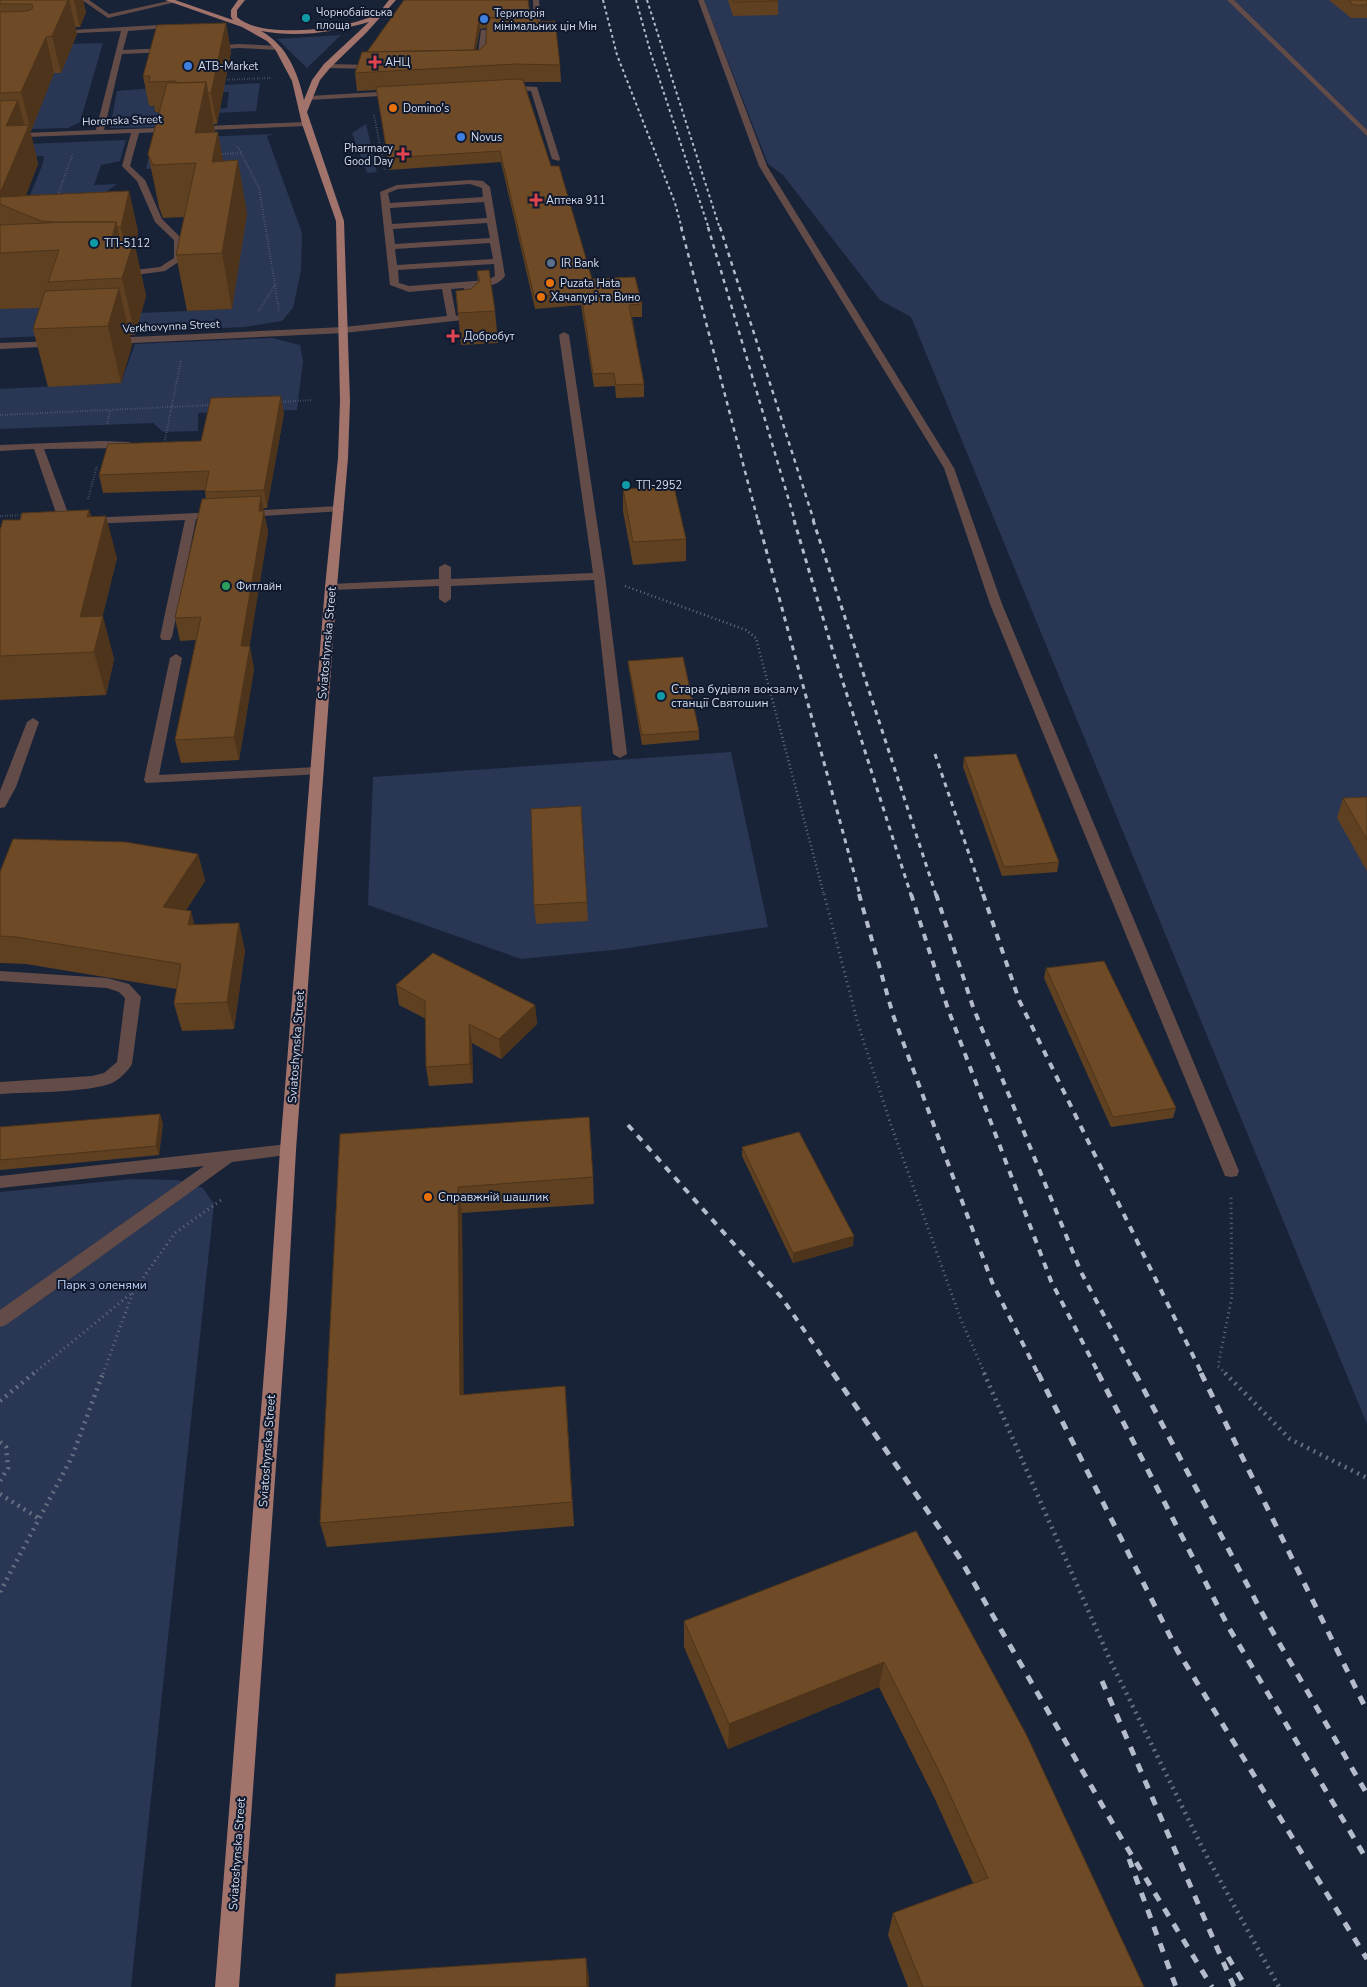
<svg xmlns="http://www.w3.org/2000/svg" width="1367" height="1987" font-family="'Nunito Sans',sans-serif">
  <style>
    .green { fill: #293654 }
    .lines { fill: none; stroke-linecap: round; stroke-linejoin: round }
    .path-far3 { stroke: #656e80; stroke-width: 2; stroke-dasharray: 0.5 2; stroke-linecap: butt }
    .path-far2 { stroke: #656e80; stroke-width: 2.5; stroke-dasharray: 1 3; stroke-linecap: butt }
    .path-far1 { stroke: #656e80; stroke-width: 3; stroke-dasharray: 1 4; stroke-linecap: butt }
    .path { stroke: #656e80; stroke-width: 4.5; stroke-dasharray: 2 5; stroke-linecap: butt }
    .minor { fill: #634c48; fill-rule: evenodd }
    .major { fill: #a1736b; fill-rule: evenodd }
    .rail-far4 { stroke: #b4bccc; stroke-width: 2; stroke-dasharray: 3 3; stroke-linecap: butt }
    .rail-far3 { stroke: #b4bccc; stroke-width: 2.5; stroke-dasharray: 4.5 4.5; stroke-linecap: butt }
    .rail-far2 { stroke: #b4bccc; stroke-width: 3; stroke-dasharray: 5 5; stroke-linecap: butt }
    .rail-far1 { stroke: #b4bccc; stroke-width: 4; stroke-dasharray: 7 7; stroke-linecap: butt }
    .rail { stroke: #b4bccc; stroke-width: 5; stroke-dasharray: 9 9; stroke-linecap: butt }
    .wall { fill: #5f4021; fill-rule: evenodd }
    .shaded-wall { fill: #4d341b }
    .building { fill: #6e4b26; stroke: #4d341b }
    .culture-dot { fill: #0f9aa8; stroke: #10192e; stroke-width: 2 }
    .shop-dot { fill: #3f7fe0; stroke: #10192e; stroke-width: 2 }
    .health-dot { fill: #e0444e; stroke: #10192e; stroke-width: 2 }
    .food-dot { fill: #e8710a; stroke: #10192e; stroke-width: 2 }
    .service-dot { fill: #5c6f8a; stroke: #10192e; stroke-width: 2 }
    .leisure-dot { fill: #2e9e5b; stroke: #10192e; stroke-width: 2 }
    .labels { text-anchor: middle; stroke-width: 4; stroke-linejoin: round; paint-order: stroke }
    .far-poi-label { font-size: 11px; fill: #d5ddec; stroke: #10192e; text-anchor: start }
    .far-street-label { font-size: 11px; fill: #d5ddec; stroke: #10192e }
    .street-label { font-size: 12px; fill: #d5ddec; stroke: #10192e }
    .poi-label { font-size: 12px; fill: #d5ddec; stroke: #10192e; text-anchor: start }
    .park-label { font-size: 12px; fill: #c2d5fe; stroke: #10192e }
  </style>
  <rect width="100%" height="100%" fill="#192338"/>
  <path class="green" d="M704,0H1367V1424L911,317L880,300L783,175L768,164Z
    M341,35L307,68L277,39Z
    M103,43L80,122L68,128L4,130L36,118L54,73H61L66,60L62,44Z
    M260,83L256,111L198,114L199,110L227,108L229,92H221L223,85Z
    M153,88L149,106L155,107L154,112H177V115L112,117L117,91Z
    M177,118L175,127L110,128L112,121Z
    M366,124L377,172L367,173L352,133Z
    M274,134L267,136L302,233L301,270L293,308L282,321L245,327L0,338V309L72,306L70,316L232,309L165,168L146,169L153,139Z
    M126,140L120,161L101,165L94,185L117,184L93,201L21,218L43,163L44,156L0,157V145Z
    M272,338L300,345L303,361L297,410L198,413V431L163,432L153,423L0,429V389L121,383L135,344Z
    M731,752L768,927L622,949L521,959L368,905L373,777Z
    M131,1179L178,1180L203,1188L214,1204L131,1987H0V1192Z"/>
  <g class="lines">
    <path class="path-far3" d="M222,80L270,78
      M374,115L385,171
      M238,147L259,188L275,285L258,312
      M220,154L242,153
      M57,197L73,153
      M275,286L279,311
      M278,402L313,400
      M0,415L212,405
      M107,424L110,410
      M164,445L181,360
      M88,499L97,466
      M0,516L25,515"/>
    <path class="path-far2" d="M625,586L746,630L756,638L824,895"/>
    <path class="path-far1" d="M824,894L858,1024L891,1125L961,1320L985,1374
      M33,1374L133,1292
      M103,1374L133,1292L175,1233L224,1198
      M1226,1374L1218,1366L1232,1296L1231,1194"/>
    <path class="path" d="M984,1373L1110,1660L1205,1853L1279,1987
      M1225,1373L1290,1439L1367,1478
      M0,1401L34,1373
      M0,1442L6,1447L8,1468L0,1481
      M0,1494L38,1518
      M0,1592L72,1457L103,1373"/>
    <path class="minor" d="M82,0H89L109,14L173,0L176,2L108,18Z
      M533,0H539L541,29C538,32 528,32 525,29L534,27Z
      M698,0H704L767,166L954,468L1002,604L1239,1171L1237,1176L1231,1177L1225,1176L1223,1171L990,604L944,468L759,166Z
      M1227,0H1234L1367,130V136Z
      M176,24L179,26L178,27L128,31L123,50L169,48L173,50L169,52L122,54L104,130L306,122L310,124L306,126L139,133L130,166L145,180L162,219L182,239L183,259L165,271L120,277L115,274L117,272L160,267L174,258V240L155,222L137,181L122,166L131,133L0,138V134L96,130L121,31L57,34L55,33V31Z
      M507,29V31L505,32L486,33L485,61L479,66H473V62L477,60L481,30Z
      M239,44L278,46L282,48L278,50L239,48L210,50L206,48L210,46Z
      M324,64L376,65L380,67L376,69L327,68L323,66Z
      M503,85L537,87L560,159L559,161L552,159L531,91L506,89L502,87Z
      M396,91L400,93L399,95L309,100L305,98L309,96Z
      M470,180L483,181L490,187L505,276C497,287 486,286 473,287L481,311L472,319L344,333L111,344L106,341L111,338L344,327L447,316L442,289L409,292L390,285L380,192L397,185ZM470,184L482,188L483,197L390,203L388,193L398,189ZM484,202L487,218L392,224L390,208ZM487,223L490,238L395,244L393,229ZM490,243L493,259L397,265L395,249ZM494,264L495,276L488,280L409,286L399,283L398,270ZM464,288L471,310L466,314L456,316L451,289Z
      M564,332L569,335L605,576L627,754L620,758L613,754L594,580L451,586V599L445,603L439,599V586L331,590L325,587L331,584L439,579V567L445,564L451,567V579L593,573L559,335Z
      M56,341L61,344L59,346L0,349V343Z
      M102,441L129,442L134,445L129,448L44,449L68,513L66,523L60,526L54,523L56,513L34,449L0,451V445Z
      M339,506L343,507L344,509L343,511L246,517L240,514L246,511Z
      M218,512L224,515L222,517L196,519L172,637L170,640H162L160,637L185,520L88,524L82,521L88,518Z
      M176,654L182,658L159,775L317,767L322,768L324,771L322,774L146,783L144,780L170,658Z
      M33,718L39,722L16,787L5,807L0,808V791L27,722Z
      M0,971L107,978L129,984L141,997L132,1064C128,1071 119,1080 112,1083C87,1093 29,1092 0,1094V1082L92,1076L104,1073L117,1062L125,998L119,992L107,988L0,981Z
      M288,1144L294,1146L296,1150L294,1154L232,1162L6,1325L0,1327V1310L204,1166L0,1188V1176Z"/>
    <path class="major" d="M165,0H175L233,20L231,17V10L238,0H245L237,10V17C261,40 344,29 373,16C379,14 385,5 389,0H396L366,33L330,68L320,80L307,112L344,221L350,401L348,458L337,587L296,1150L287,1310L239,1987H215L269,1310L280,1150L325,587L338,458L340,401L336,221L302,124L292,81L275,49L267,41L242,27ZM369,22L324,64L312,80L304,100C298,73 287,45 261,31C298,38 334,32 369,22Z"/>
    <path class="rail-far4" d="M603,0L617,55L675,203L682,229
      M636,0L651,54L709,229
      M647,0L720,229"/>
    <path class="rail-far3" d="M681,227L758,521
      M708,227L795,521
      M720,227L814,521"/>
    <path class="rail-far2" d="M758,520L860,895
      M794,520L831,645L911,895
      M813,520L936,895
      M935,754L983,895"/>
    <path class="rail-far1" d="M859,894L893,1015L992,1282L1038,1374
      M911,894L948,1009L1051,1281L1099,1374
      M936,894L973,1007L1081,1272L1135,1374
      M983,894L1019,1000L1202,1374
      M628,1125L782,1298L834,1374"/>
    <path class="rail" d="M833,1373L959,1557L1120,1836L1212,1987
      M1038,1373L1177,1650L1367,1959
      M1098,1373L1229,1628L1367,1860
      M1135,1373L1267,1622L1367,1794
      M1201,1373L1367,1711
      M1102,1681L1234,1987
      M1129,1859L1176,1987
      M1228,1957L1246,1987"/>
  </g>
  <path class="wall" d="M0,0H83L86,12L80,27H75L77,34L61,73H54L31,131H30L38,164L26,195L129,191L138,232L135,246L146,296L135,335H130L132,345L121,383L48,387L33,329L40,308L0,309Z
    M404,0L530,15L538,22L560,65L561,82H523L551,166L592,279L642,304V317H632L644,384V397L616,398L615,386L594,387L581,305L535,309L501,162L389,170L377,90L357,91L355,73L367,52ZM486,28V44L479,50H476L480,29Z
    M728,0H778V15L733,16Z
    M1329,0H1367V18H1351Z
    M226,23L231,52L217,124H214L215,132L223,161L247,213L232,309L187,311L176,255L184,217L163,218L159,207L148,154L159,112H155L154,106H149L143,76Z
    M477,271L495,311L498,343L461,345L456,291L471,289L478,282Z
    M284,413L267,508H263L268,532L249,646L254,669L239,760L181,763L175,740L196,640L180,641L175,618L206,499L205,492V490L103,493L99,475Z
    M623,489L686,539V561L633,565L623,511Z
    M89,510L91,516L117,558L102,616L114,659L106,695L0,700V530L20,520Z
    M628,661L699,731V740L642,745L629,670Z
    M964,757L1059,862L1057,872L1002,876L963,767Z
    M1367,797V871L1337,818L1343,798Z
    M581,806L588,921L536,924L534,905Z
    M198,854L205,881L186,910L194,925L245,950L234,1029L182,1031L174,1004L177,989L26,964L0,963V872Z
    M1046,968L1176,1108L1173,1118L1111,1127L1044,978Z
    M396,985L535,1005L537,1024L501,1059L472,1043L473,1083L429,1086L426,1067V1019L399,1005Z
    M163,1123L159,1155L0,1170V1127Z
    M340,1134L593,1177L594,1204L462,1213L463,1395L565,1386L574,1526L327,1547L320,1523Z
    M742,1147L853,1246L793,1263L742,1156Z
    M916,1531L1144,1987H908L888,1935L893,1913L973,1883L934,1797L879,1687L728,1749L684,1647V1621Z"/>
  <path class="shaded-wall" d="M68,0H69L77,34L61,73L52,36Z
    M74,0H83L86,12L80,27Z
    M479,20L480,29L474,60V51Z
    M226,23L231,52L217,124L211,93Z
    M46,37L54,73L31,131L21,92Z
    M206,82L215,132L195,133Z
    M18,100L26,132L29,125L38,164L19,212L0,202V193L6,126Z
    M218,132L227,183L212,162Z
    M238,160L247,213L232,309L222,253Z
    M129,191L138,232L135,246L146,296L135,335L122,278L111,242L116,222L126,267L128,260L121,227Z
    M119,288L132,345L121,383L108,326Z
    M281,396L284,413L267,508L264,490Z
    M261,496L268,532L246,669L241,646Z
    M89,510L98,545L106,516L117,558L94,652L80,617L87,517Z
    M103,616L114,659L106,695L94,652Z
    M250,646L254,669L239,760L234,737Z
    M198,854L205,881L171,934L163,907Z
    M191,911L198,938L188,925Z
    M239,923L245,950L234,1029L227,1002Z
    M535,1005L537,1024L501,1059L499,1039Z
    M469,1024L472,1043L473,1083L470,1064Z
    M160,1114L163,1123L159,1155L156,1146Z
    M458,1187L462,1213L464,1420L460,1395Z
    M854,1236L853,1246L793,1263V1253Z
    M565,1386L567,1411L574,1526L572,1502Z
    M884,1662L879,1687L728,1749L729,1724Z
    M586,1958L589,1978V1987H587Z"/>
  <path class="building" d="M0,0H68L52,36L46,37L21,92L0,93V12L28,11L33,8L32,4H0Z
    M404,0H528L530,15L487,18V19L479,20L474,50L367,52Z
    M732,0H778V1L733,2Z
    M1348,0H1367V5H1354Z
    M536,15L538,22L555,21L560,65L516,64L355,73L362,52L479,50L486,44L487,18Z
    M226,23L211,93H208L206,82L176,83V81L149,82L150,76H143L157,25Z
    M516,79L523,80L551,166H559L592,279L635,277L642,304L629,305L644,384L616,385L614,373L593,374L581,293L534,296L500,151L388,158L376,87Z
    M206,82L195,133L218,132L212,162L238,160L222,253L176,255L196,163L153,165L148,154L167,83Z
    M18,100L6,126L29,125L0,193V101Z
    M129,191L121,227H117L116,222H54L41,221L0,204V197Z
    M69,222H116L111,242L134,241L122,278L48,282L59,250L0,253V225Z
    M489,270L495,311L458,313L456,291L471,289L480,281L477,271Z
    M119,288L108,326L33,329L45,291Z
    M281,396L264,490L205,492L209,471L99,475L108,444L201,441L211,398Z
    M674,487L686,539L633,542L623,489Z
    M261,496L259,511H264L241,646H250L234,737L175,740L201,617L175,618L202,499Z
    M89,510L87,517L106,516L80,617L103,616L94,652L0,656V530L3,520H20L22,513Z
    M683,657L699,731L642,735L628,661Z
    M1016,754L1059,862L1004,867L964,757Z
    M1367,797V840L1343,798Z
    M581,806L587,902L534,905L531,809Z
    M13,839L125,842L198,854L163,907L191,911L188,925L239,923L227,1002L174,1004L181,964L16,937L0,936V872Z
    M433,953L535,1005L499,1039L469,1024L470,1064L426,1067L425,1001L396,985Z
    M1104,961L1176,1108L1113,1117L1046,968Z
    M160,1114L156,1146L0,1160V1127Z
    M589,1117L593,1177L458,1187L460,1395L565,1386L572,1502L320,1523L340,1134Z
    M799,1132L854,1236L793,1253L742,1147Z
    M916,1531L1027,1736L1144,1987H923L893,1913L988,1878L940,1773L884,1662L729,1724L684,1621Z
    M586,1958L587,1987H335L336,1974Z"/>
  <g class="culture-dot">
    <circle cx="306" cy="18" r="5"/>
    <circle cx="94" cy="243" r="5"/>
    <circle cx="626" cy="485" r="5"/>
    <circle cx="661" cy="696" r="5"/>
  </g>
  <g class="shop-dot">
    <circle cx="484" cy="19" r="5"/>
    <circle cx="188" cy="66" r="5"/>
    <circle cx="461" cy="137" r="5"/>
  </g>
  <g class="health-dot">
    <path d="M372.5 54.5h5v5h5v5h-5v5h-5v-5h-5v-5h5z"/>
    <path d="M400.5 146.5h5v5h5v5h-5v5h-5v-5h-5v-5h5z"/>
    <path d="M533.5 192.5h5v5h5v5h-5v5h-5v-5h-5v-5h5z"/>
    <path d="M450.5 328.5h5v5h5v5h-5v5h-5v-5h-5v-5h5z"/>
  </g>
  <g class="food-dot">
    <circle cx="393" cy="108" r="5"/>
    <circle cx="550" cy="283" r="5"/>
    <circle cx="541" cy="297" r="5"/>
    <circle cx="428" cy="1197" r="5"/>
  </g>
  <circle class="service-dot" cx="551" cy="263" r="5"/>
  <circle class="leisure-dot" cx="226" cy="586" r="5"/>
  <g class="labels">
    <g class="far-poi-label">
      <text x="316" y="16">Чорнобаївська<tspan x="316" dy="13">площа</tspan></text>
      <text x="494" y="17">Територія<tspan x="494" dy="13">мінімальних цін Мін</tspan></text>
      <text x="385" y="66">АНЦ</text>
      <text x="198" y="70">ATB-Market</text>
      <text x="403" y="112">Domino's</text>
      <text x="471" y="141">Novus</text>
      <text x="393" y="152" text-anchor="end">Pharmacy<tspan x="393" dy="13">Good Day</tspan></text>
      <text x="546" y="204">Аптека 911</text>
      <text x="104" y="247">ТП-5112</text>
      <text x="561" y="267">IR Bank</text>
      <text x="560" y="287">Puzata Hata</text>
      <text x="551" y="301">Хачапурі та Вино</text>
      <text x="464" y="340">Добробут</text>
      <text x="636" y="489">ТП-2952</text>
      <text x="236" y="590">Фитлайн</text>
    </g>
    <g class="far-street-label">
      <text transform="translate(122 120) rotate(-2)" y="4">Horenska Street</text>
      <text transform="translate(171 326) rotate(-3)" y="4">Verkhovynna Street</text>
    </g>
    <g class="street-label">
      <text transform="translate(327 643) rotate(-85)" y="4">Sviatoshynska Street</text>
      <text transform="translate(296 1047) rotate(-86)" y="4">Sviatoshynska Street</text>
      <text transform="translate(267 1451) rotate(-86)" y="4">Sviatoshynska Street</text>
      <text transform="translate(237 1854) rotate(-86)" y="4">Sviatoshynska Street</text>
    </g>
    <g class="poi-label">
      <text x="671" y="693">Стара будівля вокзалу<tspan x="671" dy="14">станції Святошин</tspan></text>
      <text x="438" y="1201">Справжній шашлик</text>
    </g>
    <g class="park-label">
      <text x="102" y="1289">Парк з оленями</text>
    </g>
  </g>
</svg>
